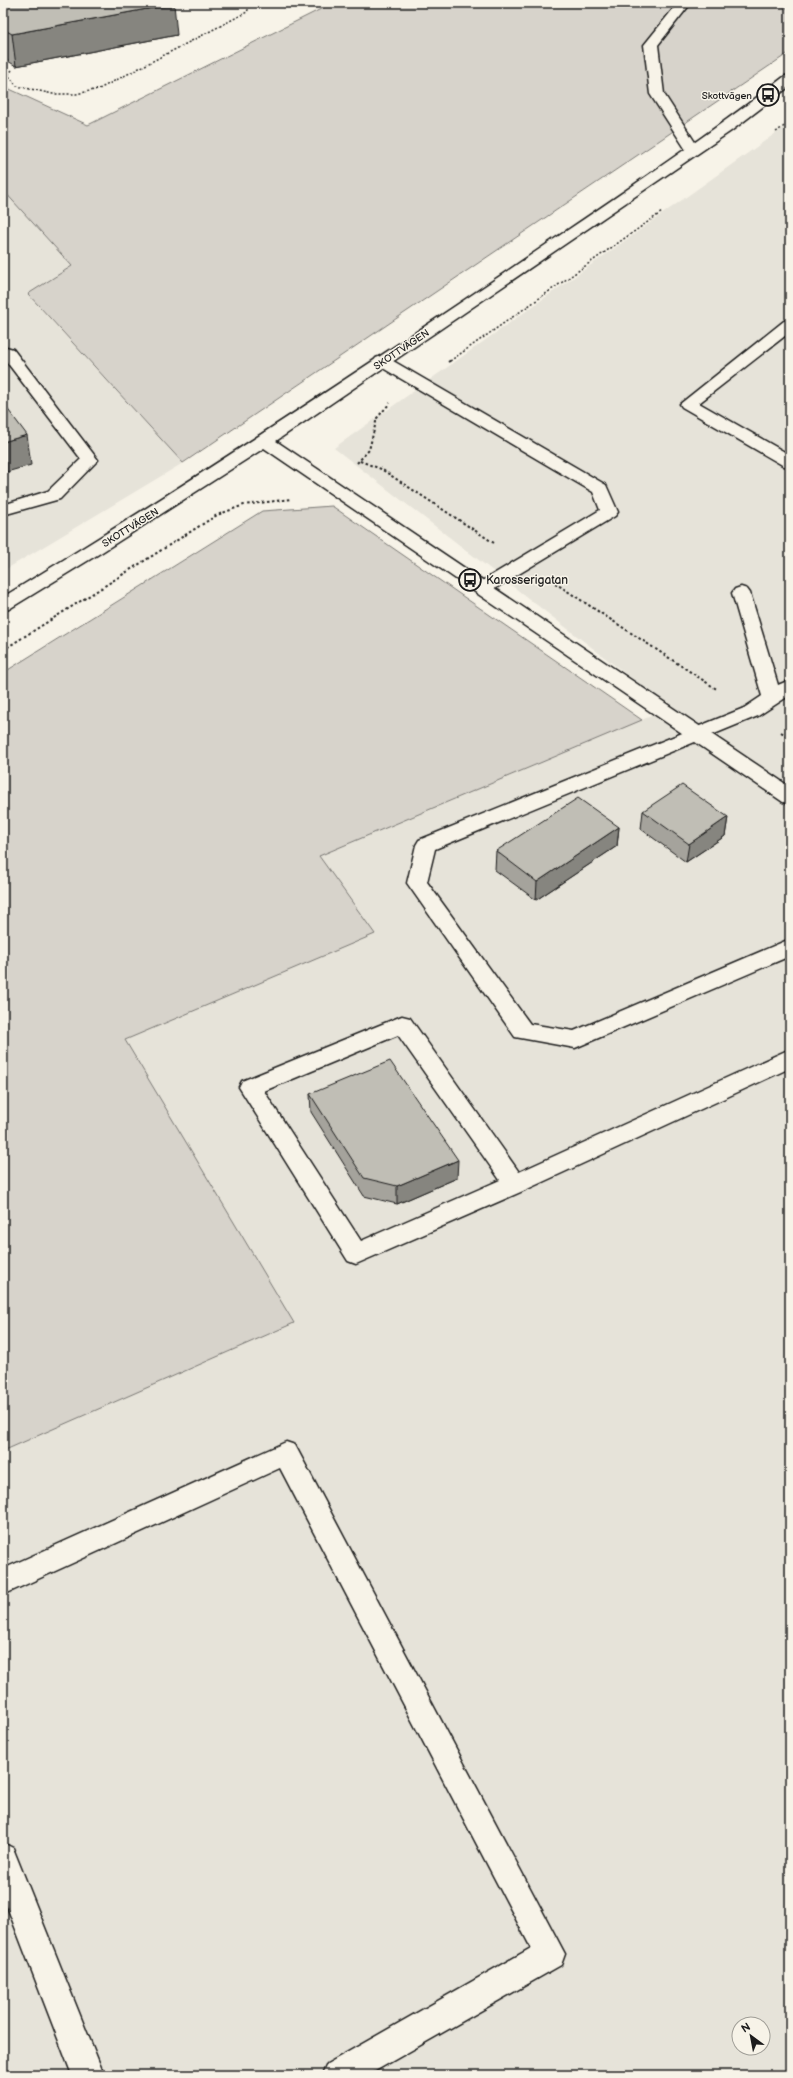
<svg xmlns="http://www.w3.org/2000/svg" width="793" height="2078" font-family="'Balsamiq Sans',sans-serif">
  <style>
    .built { fill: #e6e3d9; fill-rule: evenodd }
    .green { fill: #d7d3cb; stroke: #7a7874 }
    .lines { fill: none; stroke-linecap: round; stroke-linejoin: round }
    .lane-casing { stroke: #1c1c1c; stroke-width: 3 }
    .street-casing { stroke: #1c1c1c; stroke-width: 3 }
    .path-far1 { stroke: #1c1c1c; stroke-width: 1.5; stroke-dasharray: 2 2; stroke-linecap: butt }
    .path { stroke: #1c1c1c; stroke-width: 2; stroke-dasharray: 2.5 2.5; stroke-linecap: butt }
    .lane { fill: #f7f3e8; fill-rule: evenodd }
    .street { fill: #f7f3e8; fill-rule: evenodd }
    .wall { fill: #a5a39c; stroke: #1c1c1c }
    .shaded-wall { fill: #86857f; stroke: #1c1c1c }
    .building { fill: #c0beb5; stroke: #1c1c1c }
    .labels { text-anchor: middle; stroke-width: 3; stroke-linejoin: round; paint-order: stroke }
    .far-poi-label { font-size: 10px; fill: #1c1c1c; stroke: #f7f3e8; text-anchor: end }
    .far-street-label { font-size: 10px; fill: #1c1c1c; stroke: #f7f3e8 }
    .poi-label { font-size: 12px; fill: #1c1c1c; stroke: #f7f3e8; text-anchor: start }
  </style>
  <rect width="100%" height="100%" fill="#f7f3e8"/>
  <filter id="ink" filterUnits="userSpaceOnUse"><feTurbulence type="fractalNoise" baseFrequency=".025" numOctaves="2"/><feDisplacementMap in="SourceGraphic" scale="8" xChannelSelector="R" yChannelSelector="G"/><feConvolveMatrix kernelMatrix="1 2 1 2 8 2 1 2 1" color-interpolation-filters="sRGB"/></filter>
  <g filter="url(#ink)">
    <path class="built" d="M790,123V2075H3V1451L293,1323L124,1040L374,934L319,856L670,708L334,448ZM739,2024H763V2048H739Z
      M3,190L72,266L28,295L183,463L3,571Z"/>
    <path class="green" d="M333,3H772L790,9V52L183,463L28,294L72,266L3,190V86L88,125Z
      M332,506L642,720L319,856L375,934L125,1040L294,1323L3,1451V673L262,511Z"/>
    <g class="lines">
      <g class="lane-casing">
        <path id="lane" d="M678,3H691L658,45L664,94L700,150L698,153H688L650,94L644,45Z
          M790,319V332L699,403L790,455V467L784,466L682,407L680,404L784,321Z
          M3,346L13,349L98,460L60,499L3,515V505L48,491L81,459L3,357Z
          M382,356L388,358L606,485L618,512L615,516L489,592L483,594L477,592L474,588L477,584L600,510L593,492L376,364L374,361L376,358Z
          M741,587L747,589L750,593L778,685L790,680V695L758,716L435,849L427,882L530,1024L574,1031L790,939V956L575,1048L515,1037L407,883L416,845L419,840L744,708L762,696L732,593L735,589Z
          M402,1016L410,1018L519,1172L790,1049V1068L523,1191L356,1264L348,1261L239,1087L242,1081ZM398,1035L500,1180L361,1241L264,1091Z
          M286,1442L295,1445L565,1954L561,1965L368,2075H322L327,2064L531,1948L280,1468L3,1595V1569Z
          M3,1843L13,1848L104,2075H72L3,1896Z"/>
      </g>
      <g class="street-casing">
        <path id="street" d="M790,75V86L731,131L276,441L790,787V804L783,802L264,448L102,552L9,609L3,611V597C173,494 338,385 503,274C598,209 694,146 785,76Z"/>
      </g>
      <path class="path-far1" d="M12,70L8,75L17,86L53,94H76L99,89L247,12L251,3
        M776,132L790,122
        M450,361L662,212"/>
      <path class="path" d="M448,362L451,360
        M360,461L381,469L494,543
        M357,463L369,450L377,418L390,403
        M555,583L718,690
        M3,650L217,515L244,505L291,499
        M781,732L790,738"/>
      <use href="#lane" class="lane"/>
      <use href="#street" class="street"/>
    </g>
    <path class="wall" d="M3,3L177,35L16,66L3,58Z
      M643,811L728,817L725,836L686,862L641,829Z
      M619,827L617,846L536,900L495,870L496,851Z
      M310,1094L457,1178L397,1204L364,1196L311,1112Z"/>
    <path class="shaded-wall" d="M174,4L177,35L16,66L12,34Z
      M27,435L31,465L3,473V442Z
      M728,817L725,836L686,862L689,844Z
      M619,827L617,846L536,900L537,882Z
      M458,1160L457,1178L397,1204V1186Z"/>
    <path class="building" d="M3,3H174V4L12,34L3,29Z
      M3,403L27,435L3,442Z
      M682,785L728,817L689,844L643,811Z
      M578,798L619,827L537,882L496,851Z
      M390,1061L458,1160L397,1186L364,1178L310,1094Z"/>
  </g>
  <defs>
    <g id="bus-ring" transform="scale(1.15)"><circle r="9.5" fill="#f7f3e8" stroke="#1c1c1c" stroke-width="1.5"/><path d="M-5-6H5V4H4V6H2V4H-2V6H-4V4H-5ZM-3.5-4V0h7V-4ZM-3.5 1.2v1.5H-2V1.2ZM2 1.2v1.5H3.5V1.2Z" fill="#1c1c1c"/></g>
  </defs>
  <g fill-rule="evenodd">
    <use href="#bus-ring" x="768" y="95"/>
    <use href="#bus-ring" x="470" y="580"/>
  </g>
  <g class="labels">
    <g class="far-poi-label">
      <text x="752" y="99">Skottvägen</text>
    </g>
    <g class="far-street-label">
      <text transform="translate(401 349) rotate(-34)" y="4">SKOTTVÄGEN</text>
      <text transform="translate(130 527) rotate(-32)" y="4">SKOTTVÄGEN</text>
    </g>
    <g class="poi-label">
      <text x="486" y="584">Karosserigatan</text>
    </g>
  </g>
  <rect width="793" height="2078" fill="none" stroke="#f7f3e8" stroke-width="16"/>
  <rect x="8" y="8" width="777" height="2062" fill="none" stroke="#1c1c1c" stroke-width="1.5" filter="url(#ink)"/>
  <g transform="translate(751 2036) rotate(328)"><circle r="19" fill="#f7f3e8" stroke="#9f9d96"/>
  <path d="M0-3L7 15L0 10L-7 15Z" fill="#1c1c1c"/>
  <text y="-6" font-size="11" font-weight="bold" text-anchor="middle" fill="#1c1c1c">N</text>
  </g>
</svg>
